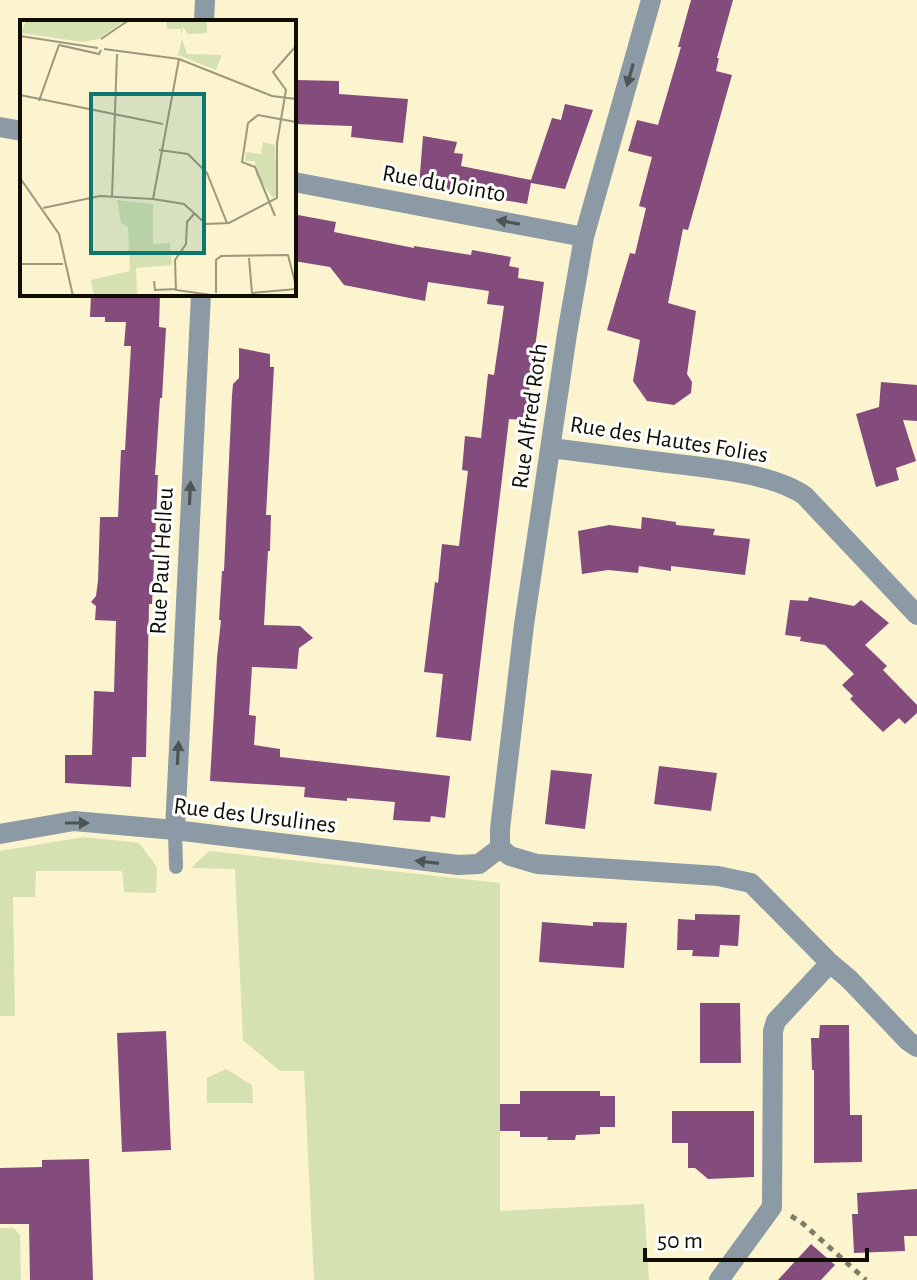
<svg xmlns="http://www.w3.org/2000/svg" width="917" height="1280" font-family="'Alegreya Sans',sans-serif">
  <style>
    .green { fill: #d6e1b2 }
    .building { fill: #834c7c }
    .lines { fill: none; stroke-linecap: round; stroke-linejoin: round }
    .path { stroke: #817c65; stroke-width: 5; stroke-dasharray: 6 6; stroke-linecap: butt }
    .service { stroke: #8b9aa4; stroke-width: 14 }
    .minor { stroke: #8b9aa4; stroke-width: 20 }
    .oneway { fill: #4e5454 }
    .labels { text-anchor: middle; stroke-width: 6; stroke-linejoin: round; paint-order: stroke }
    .street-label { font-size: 24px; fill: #100d03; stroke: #fff }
    .inset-road { fill: none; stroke: #9d987d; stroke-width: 2 }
    .view { fill: #0f766e; fill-opacity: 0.15; stroke: #0f766e; stroke-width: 4 }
    .inset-edge { fill: none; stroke: #100d03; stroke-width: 4 }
  </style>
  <rect width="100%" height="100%" fill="#fbf4ce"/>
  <path class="green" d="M84,837L139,843L157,867L156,893L124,892L122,871H36L35,897H13L15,1016H0V851Z
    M209,851L500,883V1211L644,1204L649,1280H314L304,1071H280L243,1040L235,869L191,868Z
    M226,1069L252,1085L253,1103H207V1078Z
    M14,1228L20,1235L21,1280H0V1228Z"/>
  <path class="building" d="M691,0H733L717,58H719L716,71L732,75L688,230L683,229L668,303L696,311L687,374L692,382L691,393L674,405L647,401L633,381L640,340L607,330L630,253L635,254L646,208L639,206L652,157L628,151L637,120L658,125L681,47H678Z
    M295,80L339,81V94L408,99L403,143L351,137L352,126L294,124Z
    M565,104L593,110L565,189L531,183L527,204L419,186L423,136L457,142L454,153L463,154L461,166L531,180L552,118L561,120Z
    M298,215L336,222L334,232L414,248V246L471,255L472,250L511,257L509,266L519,268L518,278L544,282L525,420L509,419L471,741L436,737L443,674L424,672L435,582L438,583L442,544L459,546L468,471L462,470L465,436L481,438L488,374L494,375L504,306L487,304L489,291L428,282L425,301L344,285L330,267L294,261V236Z
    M91,294H160L159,327L166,328L162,398H160L155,475H158L152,604H149L146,757H132L131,787L65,783V755H92L94,691L114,692L116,621L95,620L96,606L91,602L96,596L98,581L100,517H118L121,450H125L131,346H124L126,322H105V317H90Z
    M239,348L270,354V367H274L266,515H271L270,551H268L264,625L300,626L313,638L299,648L297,669L252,667L249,715L256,716L254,745L280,749V757L450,776L445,818L431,816L430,822L393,820L395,802L347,798V801L304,797L305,787L210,781L217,658L221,620H219L222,571H224L232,395L233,384L239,378Z
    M881,382L917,385V421L903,420L916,461L896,468L899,480L876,487L856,414L879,407Z
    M642,517L676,522V525L715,529L713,535L750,539L745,575L671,566V571L639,566L638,573L608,570L582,574L578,531L609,525L641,529Z
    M809,597L854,606L861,600L889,623L865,645L887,666L883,670L917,705V713L905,724L899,718L883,732L850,699L853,696L842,685L854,674L825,645L800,641L801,637L785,635L790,600L808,601Z
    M659,766L717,773L711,811L654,804Z
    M551,770L592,774L585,829L545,824Z
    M695,914L740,915L738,946L720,945L719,957L692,956L693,950H677L678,919L695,920Z
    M542,922L593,926V922L627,923L624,968L539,962Z
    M700,1003H740L741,1063H700Z
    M820,1025H849L850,1115H862V1162L814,1163V1070H812L811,1038H819Z
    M166,1031L171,1150L122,1152L117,1033Z
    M520,1091H600V1096H615V1127H600V1134L576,1135L575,1140H547L548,1137H520V1131H500V1104H520Z
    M672,1111H754V1177L708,1179L695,1168H688V1143H672Z
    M89,1159L93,1280H30L29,1224H0V1168L42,1167V1160Z
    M917,1189V1236H904L905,1251L854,1253L852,1214H858L857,1193Z
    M811,1244L835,1265L821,1280H778Z"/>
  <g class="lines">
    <path class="path" d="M791,1216L801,1222L866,1280"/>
    <path class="service" d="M175,830L176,867"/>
    <path class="minor" d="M204,22L205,0
      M0,127L22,131
      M294,182L584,237
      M551,448C590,453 629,458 668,463C708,468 773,473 805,496L917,615
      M175,830L201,294
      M0,834L74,821L175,830L458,865L479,864L500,848
      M500,848V829L524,625L567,334L584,237L651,0
      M500,848L510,856L537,864L718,876L751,883L830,963L849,979L908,1041L917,1047
      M719,1280L772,1207L773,1031L776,1021L830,963"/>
  </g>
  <defs><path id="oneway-solid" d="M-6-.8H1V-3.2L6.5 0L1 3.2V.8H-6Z" transform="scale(2)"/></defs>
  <g class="oneway">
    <use href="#oneway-solid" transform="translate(630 75) rotate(106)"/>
    <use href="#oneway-solid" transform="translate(508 222) rotate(-170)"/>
    <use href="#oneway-solid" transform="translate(190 493) rotate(-87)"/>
    <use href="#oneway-solid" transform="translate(178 753) rotate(-87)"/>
    <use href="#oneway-solid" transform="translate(77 823)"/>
    <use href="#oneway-solid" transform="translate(427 862) rotate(-173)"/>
  </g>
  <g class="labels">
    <g class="street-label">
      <text transform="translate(444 183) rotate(10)" y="8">Rue du Jointo</text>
      <text transform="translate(529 416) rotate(-82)" y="8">Rue Alfred Roth</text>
      <text transform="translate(669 439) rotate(9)" y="8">Rue des Hautes Folies</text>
      <text transform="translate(161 561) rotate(-87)" y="8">Rue Paul Helleu</text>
      <text transform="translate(255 815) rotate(7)" y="8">Rue des Ursulines</text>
    </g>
  </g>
  <g transform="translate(20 20)">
    <rect width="276" height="276" fill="#fbf4ce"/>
    <path d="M7,0H106L78,19L63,22L0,13ZM147,0H187V13L168,14L163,7L161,16V9H147ZM162,19L167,34L202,35L196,50L158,35ZM243,122L255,125L257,174L253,178L236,155L235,141H225L226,132L241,134ZM97,180L133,184V224L150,223L152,245L116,248L117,276L74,275L71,260L110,251L108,207L101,203Z" fill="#d6e1b2"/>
    <path class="inset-road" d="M0,16L78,28M81,19L109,0M84,29L159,39L252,76L276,79M0,75L143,104M19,81L39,25L79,34L81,30M139,130L168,134L187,153L207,203M0,158L39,214L53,276M92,177L97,34M133,179L159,39M23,188L80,176L133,179L164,184L186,204L209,203L257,178V123L266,70L253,52L276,26M174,194L167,202L166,224L155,240L156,270L198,276M255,196L235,147L222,142L228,103L238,95L276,102M229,238L232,273L276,269M0,244H43M134,261L135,270L156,269M196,273V240L201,236L268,235L276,266"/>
    <path class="view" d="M71,74H184V233H71Z"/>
    <rect width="276" height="276" class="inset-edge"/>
  </g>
  <path d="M645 1248v12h222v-12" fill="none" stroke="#100d03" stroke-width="4"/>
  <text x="657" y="1248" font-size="24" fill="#100d03" stroke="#ffffff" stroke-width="6" paint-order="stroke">50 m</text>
</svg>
